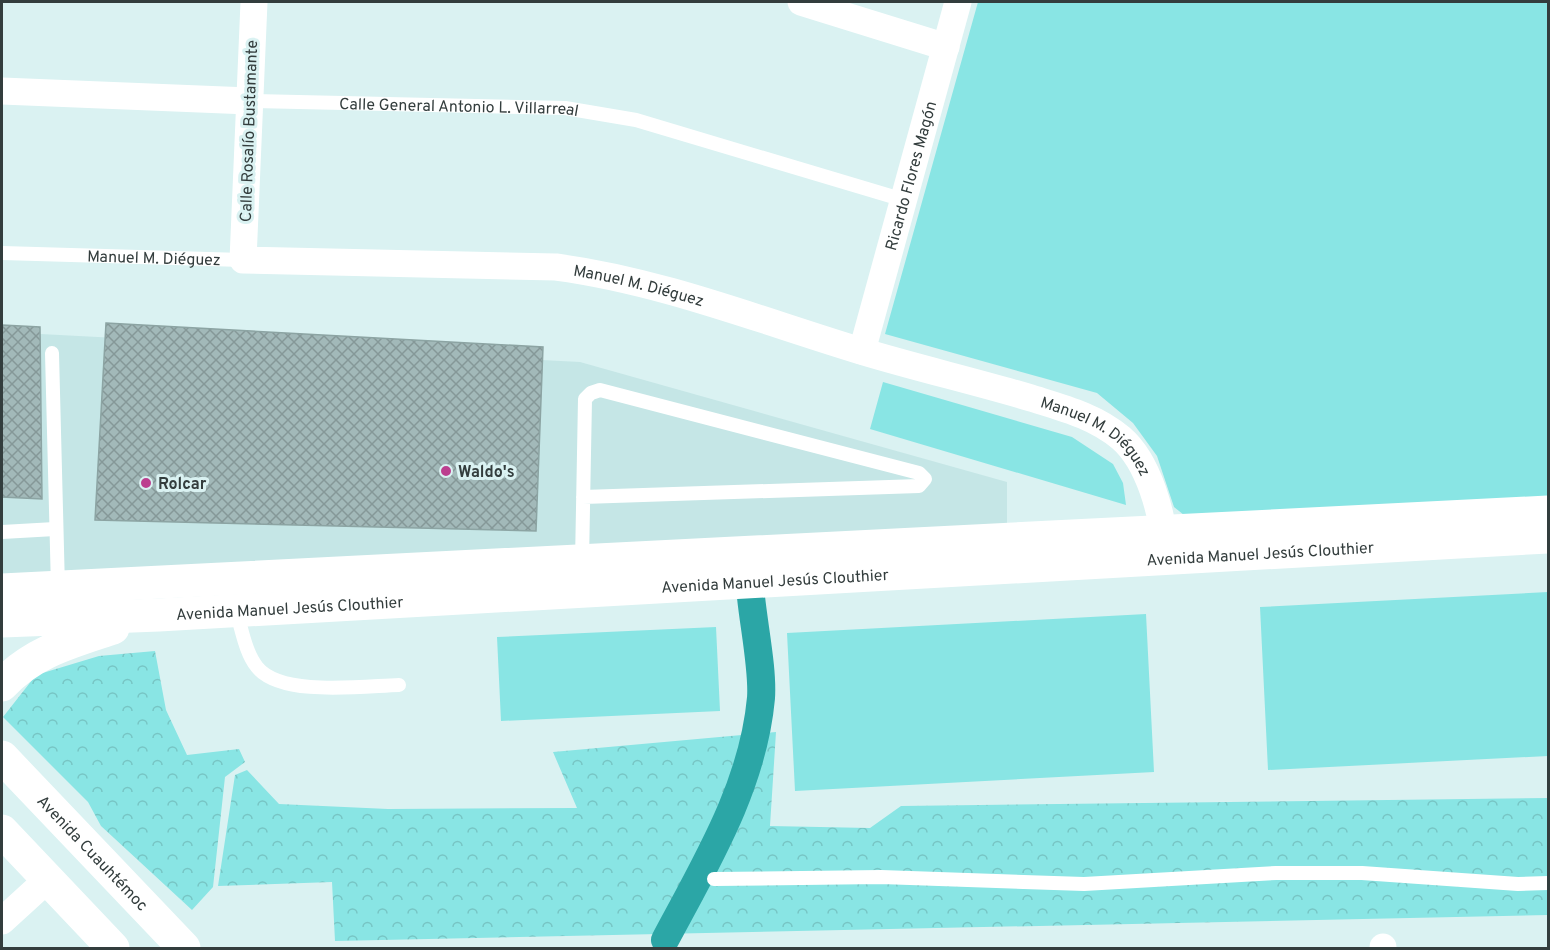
<svg xmlns="http://www.w3.org/2000/svg" width="1550" height="950" font-family="Overpass,sans-serif">
  <style>
    .built { fill: #c5e6e6 }
    .green { fill: #89e5e4 }
    .forest { fill: url(#forest-crowns) }
    .lines { fill: none; stroke-linecap: round; stroke-linejoin: round }
    .canal { stroke: #2ba6a6; stroke-width: 28 }
    .building { fill: url(#building-cross-hatch); stroke: #8ca4a3; stroke-width: 1.5 }
    .lane { stroke: #fff; stroke-width: 14 }
    .street { stroke: #fff; stroke-width: 27 }
    .secondary { stroke: #fff; stroke-width: 33 }
    .poi-dot { fill: #bc3f8f; stroke: #daf2f2; stroke-width: 2 }
    .labels { text-anchor: middle; stroke-width: 6; stroke-linejoin: round; paint-order: stroke }
    .street-label { font-size: 16px; fill: #333d3d; stroke: #daf2f2 }
    .poi-label { font-size: 16px; font-weight: bold; fill: #333d3d; stroke: #daf2f2; text-anchor: start }
  </style>
  <defs>
    <pattern id="forest-crowns" width="20" height="18" patternUnits="userSpaceOnUse" patternTransform="scale(1.5)"><rect width="20" height="18" fill="#89e5e4"/><path d="M2 6a3 3 0 1 1 6 0M12 15a3 3 0 1 1 6 0" fill="none" stroke="#77c5c4"/></pattern>
    <pattern id="building-cross-hatch" width="8" height="8" patternUnits="userSpaceOnUse" patternTransform="scale(1.5)"><rect width="8" height="8" fill="#a2b9b9"/><path d="M0 0l8 8M0 8l8-8" fill="none" stroke="#859898"/></pattern>
  </defs>
  <rect width="100%" height="100%" fill="#daf2f2"/>
  <path class="built" d="M2,332L580,362L1007,482V524L2,575Z"/>
  <path class="green" d="M978,2H1548V497L1184,515L1174,507L1157,456L1133,423L1097,393L885,334Z
    M883,382L1072,437L1113,464L1123,483L1126,505L870,429Z
    M1548,592V756L1268,770L1260,607Z
    M1146,614L1154,772L795,791L787,633Z
    M716,627L720,711L501,721L497,637Z"/>
  <path class="forest" d="M155,651L166,710L187,755L239,749L245,762L225,777L213,887L192,910L101,826L88,802L3,717L36,675L99,656Z
    M776,732L770,826L870,828L901,806L1548,798V915L335,941L332,882L218,886L235,775L247,770L279,804L388,809L577,808L553,752Z"/>
  <g class="lines">
    <path class="canal" d="M665,940C706,863 753,786 761,698C763,670 754,627 751,597"/>
  </g>
  <path class="building" d="M106,323L543,347L536,531L95,520Z
    M2,325L40,327L42,499L2,497Z"/>
  <g class="lines">
    <g class="lane">
      <path id="s1" d="M249,101L565,108L636,120L904,200"/>
      <path id="s2" d="M2,253L243,260"/>
      <path d="M52,353L58,588"/>
      <path d="M2,532L55,529"/>
      <path d="M582,562L585,399L591,393L600,390L919,473L925,479L919,486L583,497"/>
      <path d="M236,611C242,629 245,652 257,667C281,697 363,686 399,685"/>
      <path d="M714,879L881,877L1084,884L1276,873H1362L1518,884L1548,883"/>
    </g>
    <g class="street">
      <path id="s3" d="M254,2L243,260L556,267C661,281 759,320 861,351C917,368 974,381 1031,398C1063,408 1095,416 1121,438C1149,462 1163,515 1165,550"/>
      <path d="M801,2L946,47"/>
      <path d="M2,91L249,101"/>
      <path id="s4" d="M862,351L958,2"/>
      <path d="M2,921L48,879"/>
      <path d="M1383,947V948"/>
    </g>
    <g class="secondary">
      <path d="M2,590L1548,512"/>
      <path id="s5" d="M2,621L159,615L1548,537"/>
      <path d="M2,685C32,652 71,642 113,628"/>
      <path id="s6" d="M2,757L184,948"/>
      <path d="M2,831L113,948"/>
    </g>
  </g>
  <g class="poi-dot">
    <circle cx="446" cy="471" r="6"/>
    <circle cx="146" cy="483" r="6"/>
  </g>
  <g class="labels">
    <g class="street-label">
      <text dy="6" stroke="none"><textPath href="#s1" startOffset="210">Calle General Antonio L. Villarreal</textPath></text>
      <text transform="translate(248 131) rotate(-88)" y="6">Calle Rosalío Bustamante</text>
      <text dy="6" stroke="none"><textPath href="#s4" startOffset="182">Ricardo Flores Magón</textPath></text>
      <text dy="6" stroke="none"><textPath href="#s2" startOffset="152">Manuel M. Diéguez</textPath></text>
      <text dy="6" stroke="none"><textPath href="#s3" startOffset="656">Manuel M. Diéguez</textPath></text>
      <text dy="6" stroke="none"><textPath href="#s3" startOffset="1142">Manuel M. Diéguez</textPath></text>
      <text dy="6" stroke="none"><textPath href="#s5" startOffset="1260">Avenida Manuel Jesús Clouthier</textPath></text>
      <text dy="6" stroke="none"><textPath href="#s5" startOffset="774">Avenida Manuel Jesús Clouthier</textPath></text>
      <text dy="6" stroke="none"><textPath href="#s5" startOffset="288">Avenida Manuel Jesús Clouthier</textPath></text>
      <text dy="6" stroke="none"><textPath href="#s6" startOffset="132">Avenida Cuauhtémoc</textPath></text>
    </g>
    <g class="poi-label">
      <text x="458" y="477">Waldo's</text>
      <text x="158" y="489">Rolcar</text>
    </g>
  </g>
  <rect width="1550" height="950" fill="none" stroke="#333d3d" stroke-width="6"/>
</svg>
